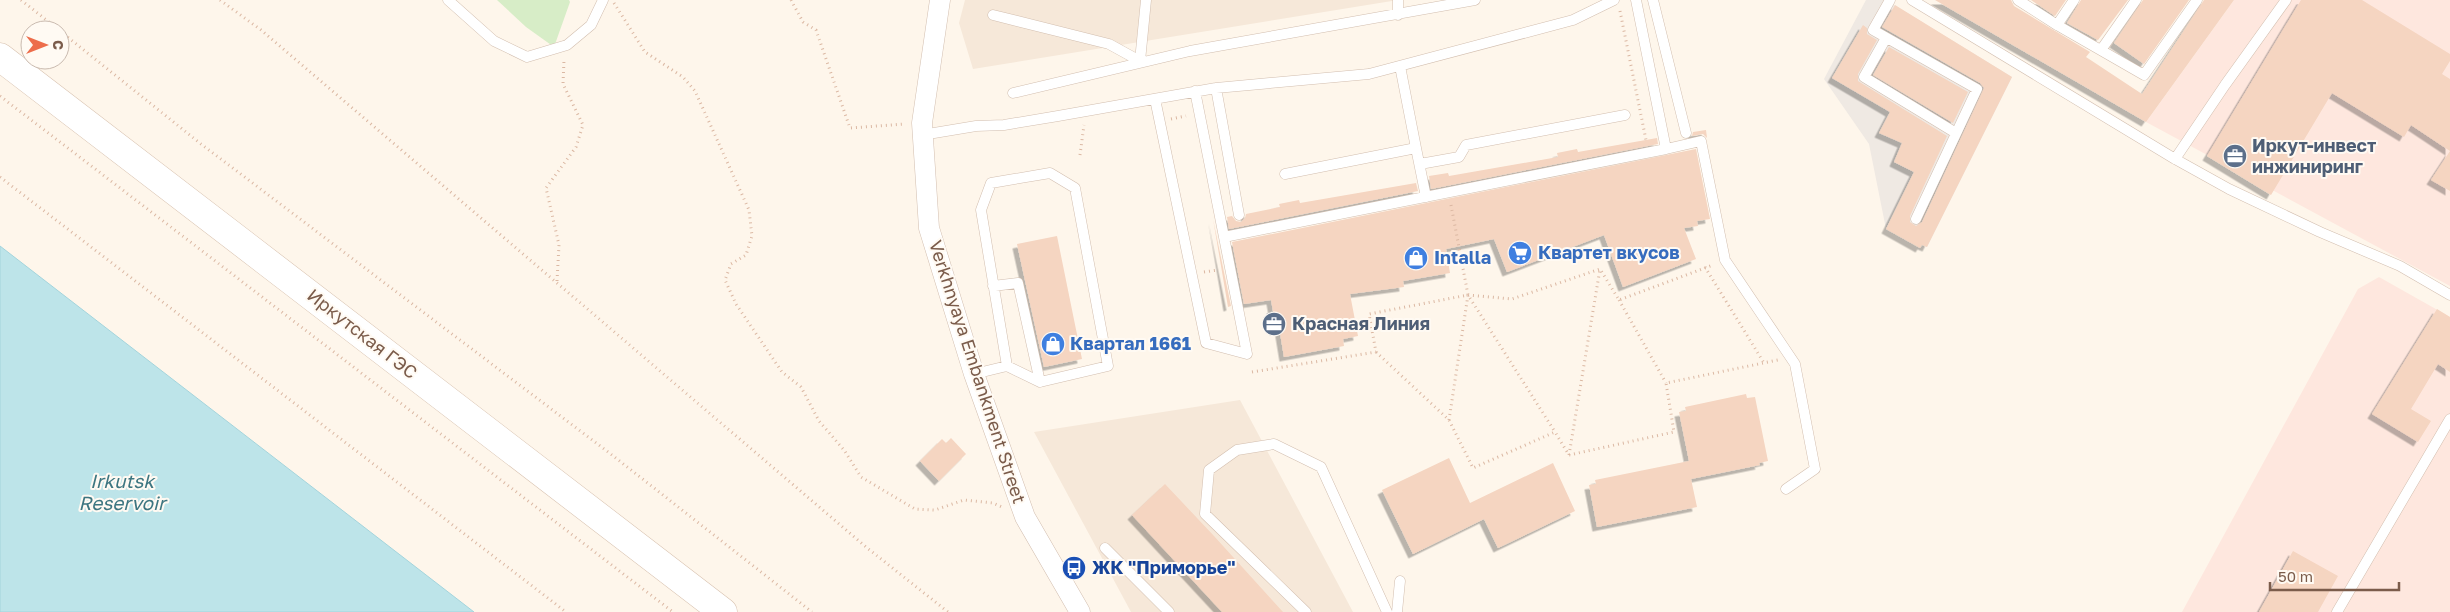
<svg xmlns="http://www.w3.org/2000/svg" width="2450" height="612" font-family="'Golos Text',sans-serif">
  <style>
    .residential { fill: #f6e8d9 }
    .commercial { fill: #fee7de }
    .industrial { fill: #efe9e3 }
    .green { fill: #d7edc7 }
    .water { fill: #bde4e9; stroke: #a3d4dc }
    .building { fill: #f5d5c1; filter: url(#shadow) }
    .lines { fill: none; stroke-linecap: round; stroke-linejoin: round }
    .service-casing { stroke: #d2beaf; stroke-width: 11 }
    .minor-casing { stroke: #d2beaf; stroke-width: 21 }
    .secondary-casing { stroke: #d7c0ae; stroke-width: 29 }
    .path { stroke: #dbb8a3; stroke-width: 3; stroke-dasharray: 1 4; stroke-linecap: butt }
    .service { stroke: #fff; stroke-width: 10 }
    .minor { stroke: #fff; stroke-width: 20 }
    .secondary { stroke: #fff; stroke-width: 28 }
    .labels { text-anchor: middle; stroke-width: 4; stroke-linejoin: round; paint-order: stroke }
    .service-label { font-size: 18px; font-weight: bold; fill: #4e5e75; stroke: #fffaf3; text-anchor: start }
    .shop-label { font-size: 18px; font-weight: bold; fill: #366cbe; stroke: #fffaf3; text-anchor: start }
    .street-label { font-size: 18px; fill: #7b5c4b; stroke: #fffaf3 }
    .transit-label { font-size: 18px; font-weight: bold; fill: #164399; stroke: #fffaf3; text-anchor: start }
    .water-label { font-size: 19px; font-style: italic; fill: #3d7681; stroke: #fffaf3 }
  </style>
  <defs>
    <filter id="shadow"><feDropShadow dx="-4.5" dy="4.5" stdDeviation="0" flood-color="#0004"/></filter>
  </defs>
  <rect width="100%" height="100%" fill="#fef6eb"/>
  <path class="residential" d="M965,0H1398L973,69L959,23Z
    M1240,400L1353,612H1131L1034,432Z"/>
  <path class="commercial" d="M2234,0H2450V286L2146,122Z
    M2379,277L2450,317V612H2182L2358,289Z"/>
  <path class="industrial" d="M1866,0H1886L2012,77L1927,247L1922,245L1920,248L1886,229L1869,144L1824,79Z"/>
  <path class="green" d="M497,0H569L570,2L554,47L526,27Z"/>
  <path class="water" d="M0,246L474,612H0Z"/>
  <path class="building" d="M1935,0H2011L2014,6L2090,52L2086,57L2142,94L2204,0H2234L2146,122Z
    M2031,0H2066L2055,16Z
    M2081,0H2128L2098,40L2067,23Z
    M2143,0H2189L2144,64L2114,43Z
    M2301,0H2362L2450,54V61L2442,74L2450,79V191L2431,180L2450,151L2411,125L2404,137L2332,93L2271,195L2207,156Z
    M1895,5L2012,77L1927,247L1922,245L1920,248L1886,229L1914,172L1894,162L1902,143L1879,133L1890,112L1832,78L1863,25L1867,28V34L1877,40L1858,74V81L1947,136L1910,216V222L1916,226L1922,222L1984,88L1980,83L1882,27Z
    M1889,47L1968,92L1953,123L1873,75Z
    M1706,130L1707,138L1703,134L1692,136L1693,132Z
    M1657,138L1658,144L1431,189L1429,176L1448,173L1449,176L1558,157L1557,153L1577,149L1578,152Z
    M1696,149L1710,219L1697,221L1698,226L1684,228L1696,259L1623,287L1604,235L1507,272L1494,239L1446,249L1450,273L1403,281L1404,287L1350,294L1358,336L1343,339L1344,346L1284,357L1279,327L1276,328L1271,300L1244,304L1232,242Z
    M1416,183L1418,191L1229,229L1227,217L1232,216L1236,221L1241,222L1245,218L1246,214L1280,207L1279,204L1299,200L1300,203Z
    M1213,219L1231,306L1228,307Z
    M1057,236L1082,359L1044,367L1017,244Z
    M2437,309L2450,317V372L2438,364L2411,409L2431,421L2418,442L2372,414Z
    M1746,394L1747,398L1755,397L1768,461L1759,463L1760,465L1691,479L1697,507L1597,527L1589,485L1596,484L1595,480L1689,461L1679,412L1686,411L1685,407Z
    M951,438L966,454L939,481L920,461L942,439L946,443Z
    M1449,458L1470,503L1553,463L1575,511L1498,548L1484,519L1413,554L1382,490Z
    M1165,484L1214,536L1283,612H1222L1132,515Z
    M2293,551L2338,576L2318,612H2259Z"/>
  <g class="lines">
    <g class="service-casing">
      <path id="service" d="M448,0L494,41L527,57L567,45L591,25L603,0
        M1398,0V15
        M1653,0L1686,133
        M1890,0L1873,30L1977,89L1916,219
        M1912,0L2175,159L2229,189L2320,232L2400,266L2450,295
        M2018,0L2057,25L2144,75L2197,0
        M993,15L1109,44L1140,61L1146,0
        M2057,25L2074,0
        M1886,38L1864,77L1956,133
        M2101,50L2136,0
        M1216,88L1239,215
        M1195,91L1224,237
        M1013,93L1190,51L1475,0
        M1155,99L1206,343L1247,354L1224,237L1666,149L1636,0
        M922,135L976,126L1004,125L1058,116L1216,88L1369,74L1573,20L1614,0
        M1416,148L1426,197
        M1666,149L1701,141L1725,260L1795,364L1815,469L1786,489
        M2175,159L2225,85L2286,0
        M1420,164L1459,157L1466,145L1625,115
        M1285,174L1416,148L1400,66
        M993,286L1018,283L1040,382
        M974,374L1007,366L1040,382L1108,366L1075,188L1050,173L991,183L981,210L1007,366
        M1105,548L1169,612
        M1306,612L1205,514L1209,470L1237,450L1274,444L1321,467L1387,612
        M1397,612L1400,581
        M2337,612L2450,419"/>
    </g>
    <g class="minor-casing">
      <path id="minor" d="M940,0L922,123L929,228L974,374L1025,517L1080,612"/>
    </g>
    <g class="secondary-casing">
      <path id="secondary" d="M0,57L723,612"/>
    </g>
    <path class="path" d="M21,0L59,30
      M220,0L261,30L866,547L948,612
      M791,0L803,22L816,30L850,128L905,124
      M614,3L645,52L683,77L695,91L749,210L752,236L746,255L731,264L725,280L736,304L782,372L801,387L819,421L844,450L861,477L915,509L935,510L964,500L993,503L1002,507
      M1620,11L1646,140
      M60,31L201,144L612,455L812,612
      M0,96L673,612
      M1171,119L1186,116
      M1080,155L1084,125
      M0,177L566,612
      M1451,205L1468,295
      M1705,267L1764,363
      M1204,272L1218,270
      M557,281L559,245L546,188L576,147L583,125L563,84L564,60
      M1619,300L1666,383
      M1376,352L1449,420L1473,468L1555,432L1569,455L1674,432L1666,383L1778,360
      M1252,372L1376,352L1369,314L1468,295L1512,299L1600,269L1619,300L1713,265
      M1449,420L1468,295L1555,432
      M1569,455L1600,269"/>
    <use href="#service" class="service"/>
    <use href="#minor" class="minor"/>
    <use href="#secondary" class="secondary"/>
  </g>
  <defs>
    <g id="office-disc" transform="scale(1.25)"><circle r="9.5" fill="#5c6f8a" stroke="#fffaf3"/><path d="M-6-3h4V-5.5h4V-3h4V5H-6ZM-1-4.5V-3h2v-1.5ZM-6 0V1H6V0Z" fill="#fff"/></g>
    <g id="supermarket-disc" transform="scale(1.25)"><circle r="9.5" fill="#3f7fe0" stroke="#fffaf3"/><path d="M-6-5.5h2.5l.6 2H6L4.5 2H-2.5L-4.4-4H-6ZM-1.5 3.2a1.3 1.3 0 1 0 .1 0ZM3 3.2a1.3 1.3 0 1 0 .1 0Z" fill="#fff"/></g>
    <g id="shop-disc" transform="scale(1.25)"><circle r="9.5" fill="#3f7fe0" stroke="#fffaf3"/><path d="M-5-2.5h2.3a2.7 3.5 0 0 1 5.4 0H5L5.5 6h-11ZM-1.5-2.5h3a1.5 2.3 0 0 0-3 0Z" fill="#fff"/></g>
    <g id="bus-disc" transform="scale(1.25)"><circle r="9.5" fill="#1a4fb4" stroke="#fffaf3"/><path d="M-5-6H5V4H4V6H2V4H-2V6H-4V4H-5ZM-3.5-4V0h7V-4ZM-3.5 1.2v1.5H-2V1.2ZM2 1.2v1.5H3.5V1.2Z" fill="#fff"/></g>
  </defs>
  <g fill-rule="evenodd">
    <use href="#office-disc" x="2235" y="156"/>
    <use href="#supermarket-disc" x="1520" y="253"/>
    <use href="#shop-disc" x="1416" y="258"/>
    <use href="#office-disc" x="1274" y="324"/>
    <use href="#shop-disc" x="1053" y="344"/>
    <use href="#bus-disc" x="1074" y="568"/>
  </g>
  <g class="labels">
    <g class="service-label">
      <text x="2252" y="152">Иркут-инвест<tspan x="2252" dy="21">инжиниринг</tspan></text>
      <text x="1292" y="330">Красная Линия</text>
    </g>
    <g class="shop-label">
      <text x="1538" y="259">Квартет вкусов</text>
      <text x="1434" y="264">Intalla</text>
      <text x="1070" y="350">Квартал 1661</text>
    </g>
    <g class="street-label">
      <text transform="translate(362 334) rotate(38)" y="6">Иркутская ГЭС</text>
      <text transform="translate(977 372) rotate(72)" y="6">Verkhnyaya Embankment Street</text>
    </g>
    <g class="transit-label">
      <text x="1092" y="574">ЖК "Приморье"</text>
    </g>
    <g class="water-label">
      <text x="122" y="488">Irkutsk<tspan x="122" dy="22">Reservoir</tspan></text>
    </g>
  </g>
  <g transform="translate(45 45) rotate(90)"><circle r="24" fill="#fffaf3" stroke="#cabbb0"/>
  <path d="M0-4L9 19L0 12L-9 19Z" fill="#ed6d4b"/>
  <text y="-8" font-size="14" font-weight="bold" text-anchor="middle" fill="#7b5c4b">С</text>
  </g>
  <path d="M2270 582v8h129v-8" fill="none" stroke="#7b5c4b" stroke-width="2.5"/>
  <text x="2278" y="582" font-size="15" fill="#7b5c4b" stroke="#fffaf3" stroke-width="4" paint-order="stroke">50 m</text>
</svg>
